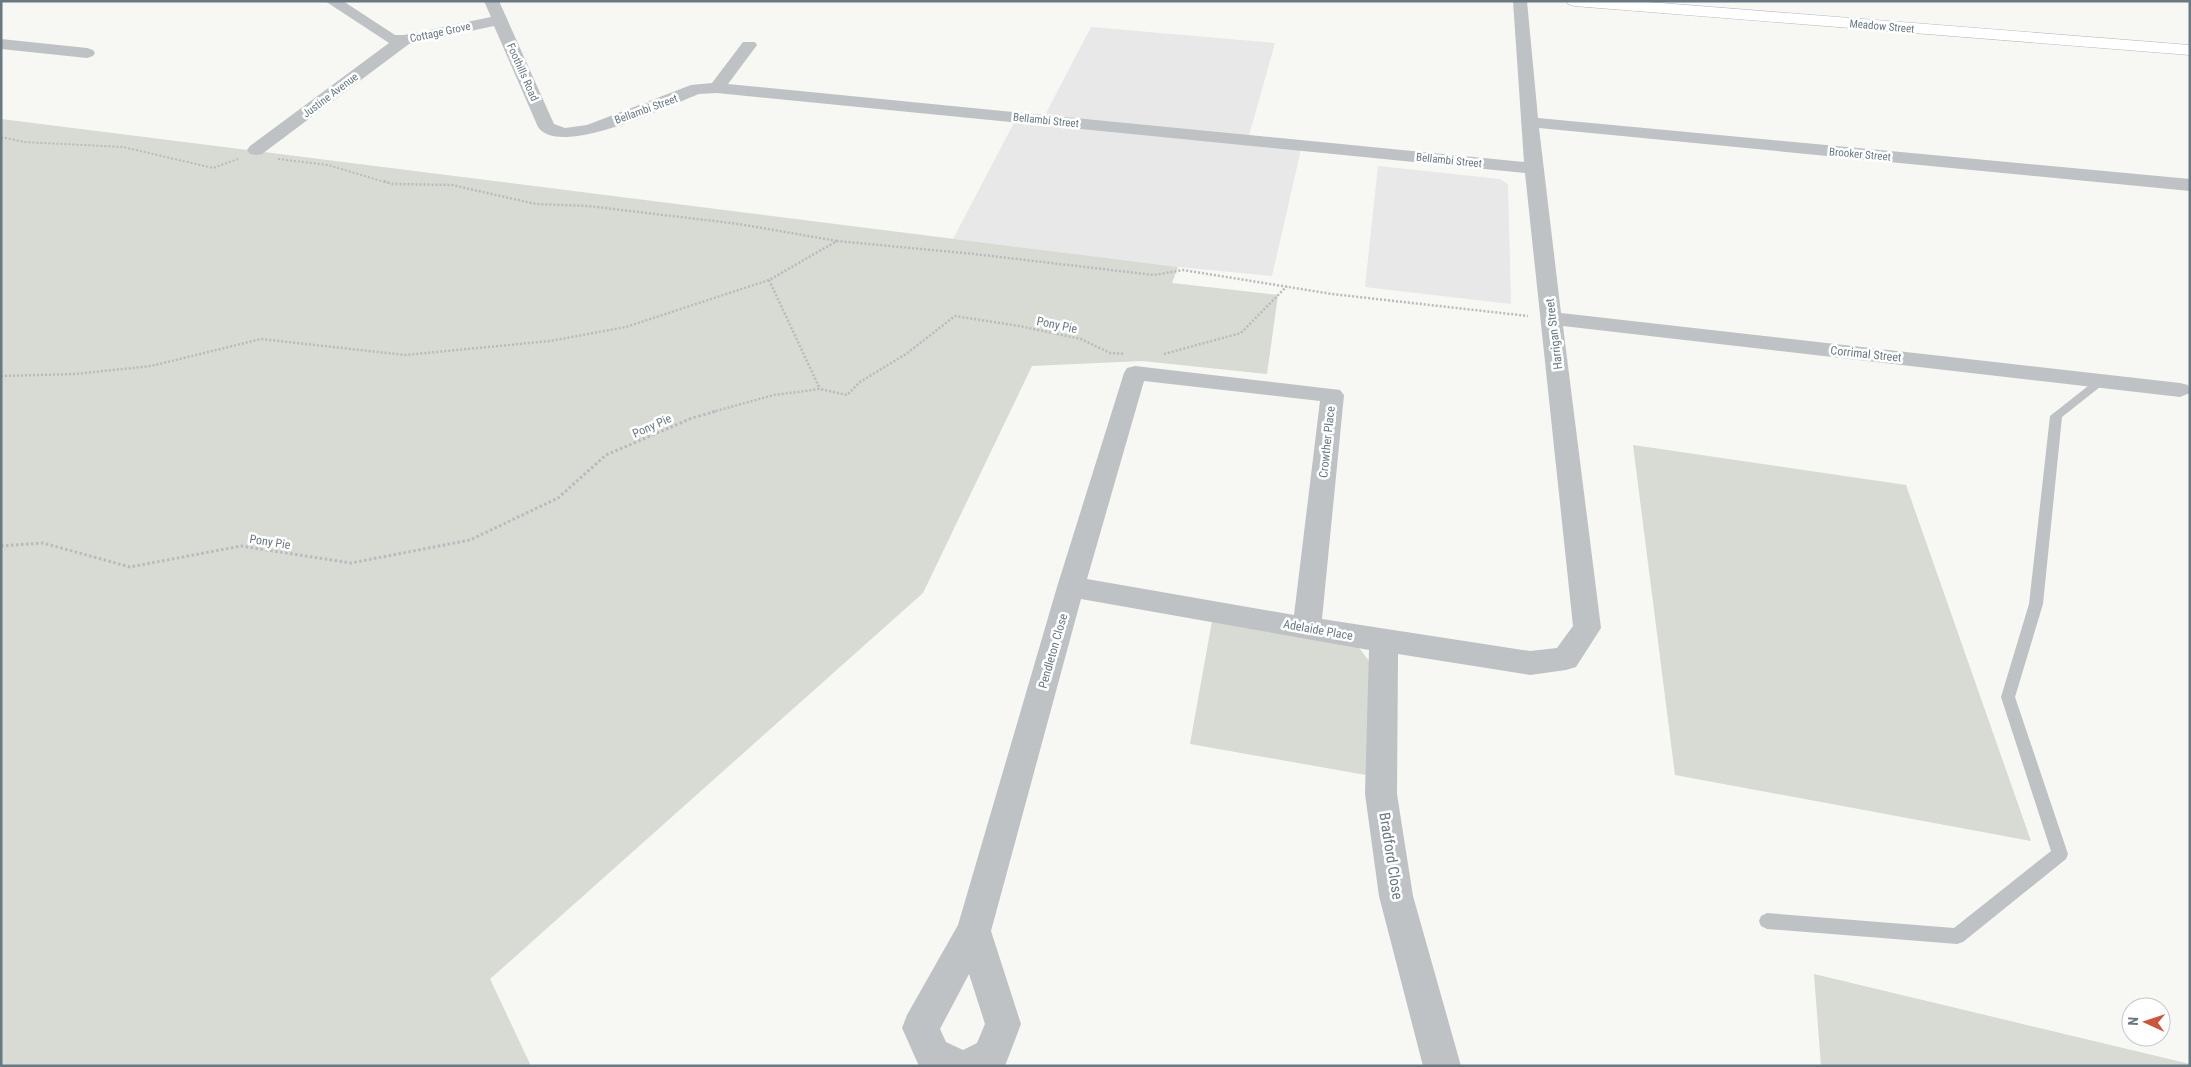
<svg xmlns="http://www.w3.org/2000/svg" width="2191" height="1067" font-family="'Roboto Condensed',sans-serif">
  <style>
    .built { fill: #e7e8e7 }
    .green { fill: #d7dbd4 }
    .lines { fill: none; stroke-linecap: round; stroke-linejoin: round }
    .secondary-casing { stroke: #b1b6ba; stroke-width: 1 }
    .path-far2 { stroke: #b8bbbd; stroke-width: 2; stroke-dasharray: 2 2; stroke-linecap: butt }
    .path-far1 { stroke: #b8bbbd; stroke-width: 2.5; stroke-dasharray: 2 2; stroke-linecap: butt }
    .path { stroke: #b8bbbd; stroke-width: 3; stroke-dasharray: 2.5 2.5; stroke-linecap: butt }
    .service { fill: #bec2c5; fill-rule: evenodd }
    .minor { fill: #bec2c5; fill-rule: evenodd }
    .secondary { fill: #fff; fill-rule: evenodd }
    .labels { text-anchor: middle; stroke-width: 5; stroke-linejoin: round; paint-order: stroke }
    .far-street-label { font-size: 11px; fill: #697982; stroke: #fff }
    .street-label { font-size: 12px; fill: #697982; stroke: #fff }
    .near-street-label { font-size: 15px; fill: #697982; stroke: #fff }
  </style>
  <rect width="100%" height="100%" fill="#f7f7f4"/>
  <path class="built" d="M1091,27L1275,43L1248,139L1302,145L1272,276L1178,267L953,239L1017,117L1043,119Z
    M1378,166L1500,179L1508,184L1511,304L1365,287Z"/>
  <path class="green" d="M1,119L1178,267L1172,283L1278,295L1267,374L1142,361L1032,366L923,593L490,979L531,1066H1Z
    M1633,445L1906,485L2031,841L1675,775Z
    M1212,621L1357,645L1372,665L1366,775L1190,744Z
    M1814,974L2190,1064V1066H1821Z"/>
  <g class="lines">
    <g class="secondary-casing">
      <path id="secondary" d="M1566,1H1636L2190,45V55L1574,6L1568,4Z"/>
    </g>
    <path class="path-far2" d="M1,137L24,142L123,147L213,168L238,159
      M278,159L328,165L388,183"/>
    <path class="path-far1" d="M384,181L393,184L452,185L536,204L588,206L739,224L837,241
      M769,280L820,389
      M1164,354L1241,333L1287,286
      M1,376L75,374L151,366L261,339L405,355L550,341L626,327L769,280L837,241L974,254L1154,275L1183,270L1332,294L1528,316
      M712,412L774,395L820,389L847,395L860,382L906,354L955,316L1019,326L1081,339L1110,353L1125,354"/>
    <path class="path" d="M1,546L43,543L130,567L241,546L351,563L470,540L558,498L606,455L692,418L717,411"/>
    <path class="service" d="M2101,378L2105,379L2106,381L2105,383L2062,417L2043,604L2015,697L2068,854L2066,859L1963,942L1957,944L1767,929L1761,926L1759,921L1761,916L1767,913L1954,928L2051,851L2001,697L2029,604L2050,416L2097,379Z"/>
    <path class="minor" d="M325,1H343L395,35H404L491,17L484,1H499L554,124L565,128L587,125L691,85L712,83L743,42H755L757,45L728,84L1524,162L1513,1H1527L1538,118L2190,179V191L1539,128L1561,313L2180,383L2188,385L2190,393L2180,397L1563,326L1601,628L1576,667L1566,670L1530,675L1398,654L1397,794L1413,896L1461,1066H1423L1379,896L1365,794L1369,650L1081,599L991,931L1021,1024L1005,1066H919L902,1028L907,1015L958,925L1057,587L1124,373L1127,368L1135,366L1340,390L1344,395L1322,619L1530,651L1557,648L1573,626L1525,173L717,93L699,94C670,105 560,159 538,127L494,26L409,44L262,154L256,155L250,154L247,150L250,146L389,43ZM1144,381L1320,401L1294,615L1087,579ZM969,974L985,1024L977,1043L963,1050L946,1042L940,1029Z
      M1,39L87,48L93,50L95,53L93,56L87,58L1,49Z"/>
    <use href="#secondary" class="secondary"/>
  </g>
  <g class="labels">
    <g class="far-street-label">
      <text transform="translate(1882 26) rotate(5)" y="4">Meadow Street</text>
      <text transform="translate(440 32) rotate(-12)" y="4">Cottage Grove</text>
      <text transform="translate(523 72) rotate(66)" y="4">Foothills Road</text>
      <text transform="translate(330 95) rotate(-37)" y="4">Justine Avenue</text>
      <text transform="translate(646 109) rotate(-20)" y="4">Bellambi Street</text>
      <text transform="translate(1046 120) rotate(6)" y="4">Bellambi Street</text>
      <text transform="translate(1860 154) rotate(5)" y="4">Brooker Street</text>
      <text transform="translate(1449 160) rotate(6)" y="4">Bellambi Street</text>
    </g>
    <g class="street-label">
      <text transform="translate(1057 325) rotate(12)" y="4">Pony Pie</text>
      <text transform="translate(1554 334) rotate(-97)" y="4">Harrigan Street</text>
      <text transform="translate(1866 354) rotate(6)" y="4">Corrimal Street</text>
      <text transform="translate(652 426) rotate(-24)" y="4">Pony Pie</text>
      <text transform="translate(1327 442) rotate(-84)" y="4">Crowther Place</text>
      <text transform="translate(270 542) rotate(9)" y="4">Pony Pie</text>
      <text transform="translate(1318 630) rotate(10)" y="4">Adelaide Place</text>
      <text transform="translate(1053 651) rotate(-74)" y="4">Pendleton Close</text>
    </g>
    <g class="near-street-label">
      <text transform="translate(1391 856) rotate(81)" y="5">Bradford Close</text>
    </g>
  </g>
  <rect width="2191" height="1067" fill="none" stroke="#697982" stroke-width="5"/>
  <g transform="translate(2146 1022) rotate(273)"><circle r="24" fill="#ffffff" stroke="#c3c9cd"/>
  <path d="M0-4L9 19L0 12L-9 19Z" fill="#cf543c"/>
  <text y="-8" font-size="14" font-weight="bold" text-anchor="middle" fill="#697982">N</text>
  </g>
</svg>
